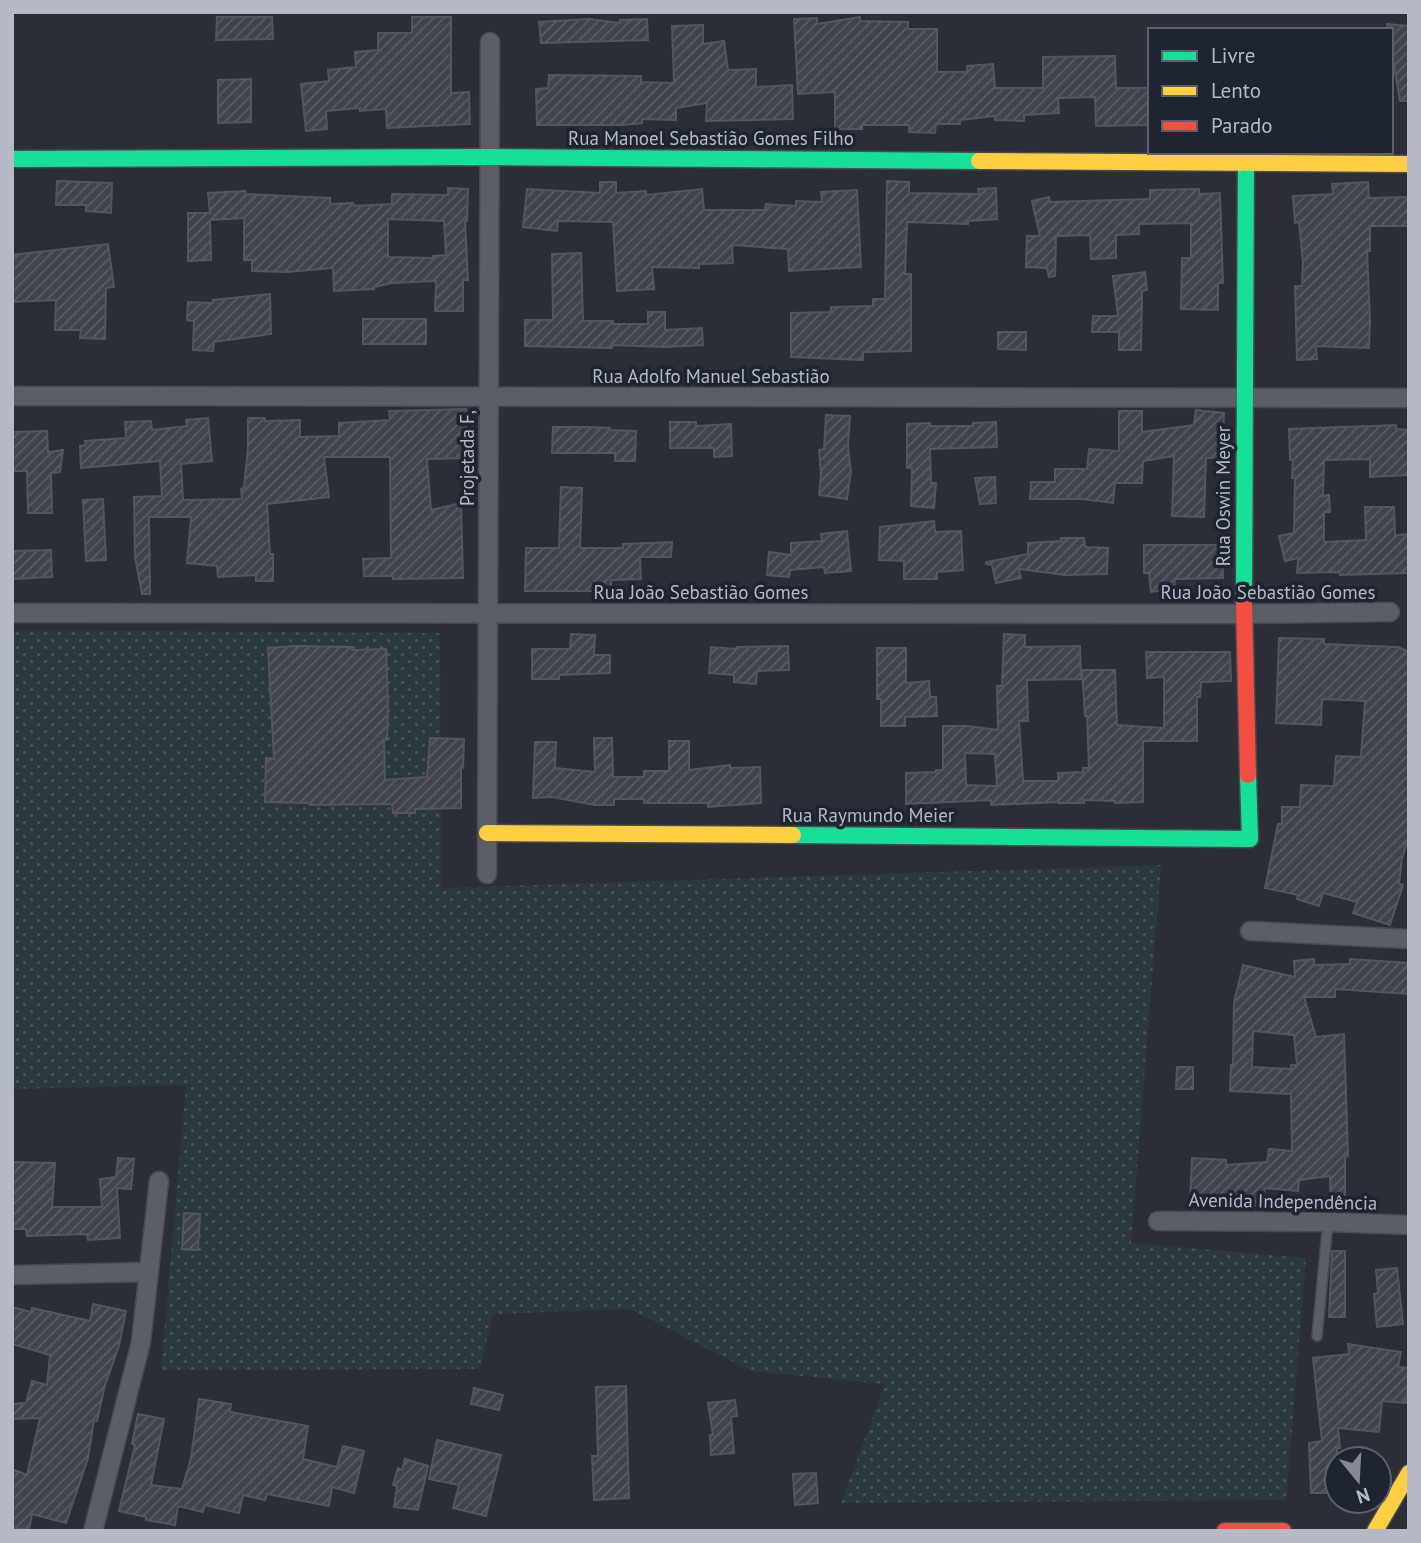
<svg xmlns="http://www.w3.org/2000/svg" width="1421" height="1543" font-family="'PT Sans',sans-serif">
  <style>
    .grass { fill: url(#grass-dots) }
    .building { fill: url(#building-hatch); stroke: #53565f; stroke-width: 2; fill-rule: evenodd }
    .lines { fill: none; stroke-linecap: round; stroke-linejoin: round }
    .lane-casing { stroke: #484a50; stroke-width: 12 }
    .street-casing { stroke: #484a50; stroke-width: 21 }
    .fast-casing { stroke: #484a50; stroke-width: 19 }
    .slow-casing { stroke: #484a50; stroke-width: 19 }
    .jam-casing { stroke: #484a50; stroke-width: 19 }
    .lane { stroke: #5b5e65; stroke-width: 9 }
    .street { stroke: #5b5e65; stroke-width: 18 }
    .fast { stroke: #16e098; stroke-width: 16 }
    .slow { stroke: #ffcf43; stroke-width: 16 }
    .jam { stroke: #f24e42; stroke-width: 16 }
    .labels { text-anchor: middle; stroke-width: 7; stroke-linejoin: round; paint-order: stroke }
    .street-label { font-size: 19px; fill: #b6bac7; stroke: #1f2431 }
  </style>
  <defs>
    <pattern id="grass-dots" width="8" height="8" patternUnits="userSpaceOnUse" patternTransform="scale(1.75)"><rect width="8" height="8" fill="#2b393f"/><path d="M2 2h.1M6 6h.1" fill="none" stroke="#485459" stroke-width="1.8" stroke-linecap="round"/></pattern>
    <pattern id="building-hatch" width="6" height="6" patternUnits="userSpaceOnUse" patternTransform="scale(1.75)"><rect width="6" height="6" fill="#41434a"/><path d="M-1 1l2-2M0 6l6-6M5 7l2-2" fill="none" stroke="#5a5c63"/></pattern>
  </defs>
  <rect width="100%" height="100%" fill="#2c2e37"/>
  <path class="grass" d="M12,630L440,633L441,888L1161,865L1131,1243L1306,1258L1286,1500L841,1503L885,1384L751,1371L630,1309L493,1314L480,1369L161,1370L186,1085L12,1089Z"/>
  <path class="building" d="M217,17H272L273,39L216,40Z
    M412,17H451V93L469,92L470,124L387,128L386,109L360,111V108L326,111L327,129L306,131L301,84L329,81L328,70L356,67L355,52L378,50V33H412Z
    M860,17V21L908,22V29H937V72H967V66L993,64L995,88H1043V57L1115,56L1116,88H1150V125L1096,126L1095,97L1058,98L1059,113L1024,115V121L995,120V116L960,120V124H936L935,133L909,132V125H862V129H835V92L798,94L794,19L817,18V24Z
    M589,19L620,23V20L647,19L648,40L541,43L539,22Z
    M1387,24L1409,26V101H1400L1391,48V30H1388Z
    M703,25V44L724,41L728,70L756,69V87L792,85L793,119L706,121L707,103L676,108V120L642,119V123L623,125H537L536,89L548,88L549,75L641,76V82L674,83L672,26Z
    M251,79V122L218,123V80Z
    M57,181L112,183L111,213L86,211V205H56Z
    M887,181L909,182V193L979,194L978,189L996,188L997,219L968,221V224L907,222L905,274H911V351L863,352V360L791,357V313L831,312V307L873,306V299H885Z
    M600,182H616V193L646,191V195L702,189L704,210H765L766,204L796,206V201L822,202L821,192L857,190L861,267L789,271L788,249L732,245L733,263L699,264V268L652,267L654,289L617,291L613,222L558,221L557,231L523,227L527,189L600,193Z
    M1368,182L1369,198L1409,197V226H1370V251H1367L1370,322L1369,348L1316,346L1317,359L1297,360L1295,286H1302L1303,262L1299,222L1295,223L1293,196L1333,194L1332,184Z
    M448,188L468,189L467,221H465L468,280H463V311H435L436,281L392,283L374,287V289L334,291L333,268L286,272L252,271V260H244V218L210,220L211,260L188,261V213H210L208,193L245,191L246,194L330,198V204L353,203L354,206L392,204V194L448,195ZM388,219L444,221L446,255L433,256V258L388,257Z
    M1199,189V194L1220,193L1223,283H1218V310L1181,309L1182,258H1191V223L1139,224V234L1116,235V258L1091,259L1090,235L1056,236L1055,276L1049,277L1047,268L1026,267L1027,236H1040L1032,201L1049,197L1050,202L1150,199V190Z
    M108,244L114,287L106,288L105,339L80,338L81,330H55L56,300L12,302V255Z
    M581,253L583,321H613V324H648V312H665V330L702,328L703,345L665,347L612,345V348L525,346V320H553L552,254Z
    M1145,272L1147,290L1142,291L1141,350H1119V332H1092L1093,316H1118L1113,276Z
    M270,294L271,334L214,342L213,351L193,350L194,321L187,320L188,302L213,303V300Z
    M363,319H426V344H363Z
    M998,332H1026V350L998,349Z
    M466,409L467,458L427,459L431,510L461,503L463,578L393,579V576H364L363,559L391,558L390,457H324L329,497L267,504L270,554H273V581H256V575L218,577L217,566L187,563L191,517H149L150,594H142L135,557L134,497L162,496L160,461L81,468L80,446L86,445L85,441L126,438L125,422L151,421L152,430L187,426L186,420L208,418L212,461L181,464L183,500L242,499L241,489L244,488L248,448V418H265V421L300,420V437L339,436V423L390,420L389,411Z
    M1196,410L1224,413L1222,458H1206L1204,517L1172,516L1174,456L1143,461L1142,483H1115L1113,503L1082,499H1030L1031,482H1055V469H1087L1089,449L1119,451V411H1142V432L1194,425Z
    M826,415L850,416L848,447L851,471L847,499L819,495L821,475L819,450L824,449Z
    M670,422H696V426L731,424L732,456L714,457V448H670Z
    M996,422L997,447L930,449L931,483H936L934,508L911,506L912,468H907V424L930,423V426H973V423Z
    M1396,425V429L1409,430V475L1370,477V459L1324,460L1323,496L1329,495L1330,512H1324V542L1366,540L1365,507H1394L1395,535L1409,534V573L1340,575L1339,572L1297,573L1298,558L1285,561L1279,536L1294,533L1295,478H1292L1293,460H1290L1289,429Z
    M553,427H589L610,428L609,430L636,431L635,461H615V453H552Z
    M47,431L48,452L63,450L60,472L51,473L52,513H28L27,471H12V432Z
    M995,477L996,503L980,504L975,478Z
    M561,487L582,488L580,548H623V544L672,542L671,557H640L641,579L611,580V591H525L526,548H559Z
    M103,499L106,560L86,561L83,500Z
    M934,521L935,532L961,531L963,570L937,572V579H904V561L879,560L880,527Z
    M847,531L851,571L825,573L824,567L790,570L789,577L767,575L769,552L791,555V543L822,541L821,534Z
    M1061,538H1084L1085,547L1108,548L1107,574L1065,575L1019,569L1021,578L996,583L992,565L986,564V562L1028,554V543L1061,541Z
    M1144,545H1222L1223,578L1175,579L1174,589L1151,592L1149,573H1144Z
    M51,550L52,577L12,579V551Z
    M571,634L595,635L594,655H610V673L559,675V679H532V649H570Z
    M1004,634L1025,635V647L1080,646L1081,679L1027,680L1028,721H1019L1023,781H1058V773L1083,772V768H1089L1087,716H1085L1082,670H1115L1117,725L1164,728V677L1147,678L1146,652H1230L1231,681L1201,682L1200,697H1197V741H1143V802L1115,803V801L1083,800L1084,803H1059V802L991,805V800L906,804V773L936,772V770H943V726H968L998,730L997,686H1002ZM965,753L995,754L997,786L966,785Z
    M1279,638L1324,639V644L1398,647L1409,652V834L1402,859L1399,884L1403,885L1390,925L1353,913L1357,902L1323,893L1319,906L1297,899L1298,895L1265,888L1278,824H1282V807H1300L1301,785L1334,786L1336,756L1361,757L1365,701L1322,699L1321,725L1276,723Z
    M296,646L352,647V650L386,649L388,706L387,740H384L385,780L427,777L430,738L464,739L463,768H461V808L415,809V813H393L392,804L310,805V803L265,802L266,758L274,759L268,648Z
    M788,646L789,670L757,671L756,684L734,682V675L709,673L711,647L736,649L737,647Z
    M877,648H906V683L929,681L930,697H936L937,716L905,717V726H881V699H877Z
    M594,738H612L613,777H644V771H669V741H689V770L730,765V768L760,767L761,803L708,807V803H644V799H614V805H595L552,797L533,798L535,742H556L555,768L595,772Z
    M1314,959V965L1350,964V959L1409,963V994L1335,989V997H1304L1316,1037L1344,1034L1348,1156L1345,1157V1211H1331L1330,1176L1299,1180L1298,1191L1264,1188L1265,1205L1234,1207L1233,1201L1190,1200L1192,1158L1226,1160V1165L1267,1162L1269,1149L1292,1151L1291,1094L1230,1091L1231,1065L1233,1066L1234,1003L1243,965L1295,977L1294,961ZM1253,1031L1294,1035L1297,1065H1291V1069L1252,1067Z
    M1177,1067H1193V1089H1176Z
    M118,1158L134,1159L131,1189L117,1188L120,1238L88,1240L87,1234L27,1236L26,1229H12V1162L55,1163L52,1207H102L100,1179L116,1177Z
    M184,1213L200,1214L198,1250L182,1249Z
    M1332,1251H1345V1317H1329Z
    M1397,1268L1403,1324L1377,1327L1374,1294L1378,1293L1376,1270Z
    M93,1304L126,1311L119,1346L105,1385L97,1421L94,1420L88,1458L66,1523L32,1514L29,1530L12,1528V1469L27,1475L40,1418L12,1419V1404L26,1403L32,1381L47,1385L50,1355L12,1344V1307L31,1312L32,1308L90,1321Z
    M1348,1344L1401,1352L1398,1367L1409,1368L1406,1403L1382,1401L1379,1432L1338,1428L1340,1448H1337V1493H1311L1309,1443L1322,1441L1313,1358L1349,1354Z
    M626,1386L629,1498L594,1500L592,1456H598L596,1387Z
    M474,1388L503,1395L499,1410L471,1404Z
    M199,1399L231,1404L230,1412L308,1426L303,1459L337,1467L343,1446L364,1451L354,1493L332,1487L329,1506L267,1494L265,1500L243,1495L239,1513L205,1505L203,1512L178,1506L175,1525L146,1520V1517L119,1511L135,1445L132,1444L138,1414L164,1419L151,1485L182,1489L191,1458Z
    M735,1400L737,1416L731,1417L734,1453L711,1455L710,1435H713L708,1403Z
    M437,1440L501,1455L486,1516L453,1508L459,1485L429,1479Z
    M405,1459L428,1466L418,1510L394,1507L397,1486L393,1485L398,1468L402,1470Z
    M816,1473L818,1503L795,1505L793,1474Z"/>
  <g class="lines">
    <g class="lane-casing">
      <path id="lane" d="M1317,1336L1328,1222"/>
    </g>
    <g class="street-casing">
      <path id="street" d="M12,396L1409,398
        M12,613L1244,614L1390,612
        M487,874L490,42
        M1250,931L1409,939
        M1158,1221L1328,1222L1409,1225
        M12,1275L149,1272
        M93,1531L141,1342L159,1181"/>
    </g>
    <g class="fast-casing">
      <path id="fast" d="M12,159L490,157L979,161
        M1244,604L1246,152
        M793,835L1250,839L1248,775"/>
    </g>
    <g class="slow-casing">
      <path id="slow" d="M979,161L1409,164
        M487,833L793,835
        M1375,1531L1409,1473"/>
    </g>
    <g class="jam-casing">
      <path id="jam" d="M1244,604L1248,775
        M1225,1531H1283"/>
    </g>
    <use href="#lane" class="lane"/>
    <use href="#street" class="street"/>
    <use href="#fast" class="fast"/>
    <use href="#slow" class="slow"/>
    <use href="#jam" class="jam"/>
  </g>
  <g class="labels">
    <g class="street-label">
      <text x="711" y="145">Rua Manoel Sebastião Gomes Filho</text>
      <text x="711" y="383">Rua Adolfo Manuel Sebastião</text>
      <text transform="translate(467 458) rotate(-90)" y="7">Projetada F,</text>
      <text transform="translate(1223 496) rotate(-90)" y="7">Rua Oswin Meyer</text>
      <text x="701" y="599">Rua João Sebastião Gomes</text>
      <text x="1268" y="599">Rua João Sebastião Gomes</text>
      <text x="868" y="822">Rua Raymundo Meier</text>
      <text transform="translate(1283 1201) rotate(1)" y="7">Avenida Independência</text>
    </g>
  </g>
  <rect width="1421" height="1543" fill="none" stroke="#b6bac7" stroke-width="28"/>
  <rect x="1148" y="28" width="245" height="126" fill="#1f2431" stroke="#5b606d" stroke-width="2"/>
  <rect x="1162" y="51" width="35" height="10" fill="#16e098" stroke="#5b606d" stroke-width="2"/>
  <text x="1211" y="63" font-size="21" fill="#b6bac7">Livre</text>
  <rect x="1162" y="86" width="35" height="10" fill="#ffcf43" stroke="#5b606d" stroke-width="2"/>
  <text x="1211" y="98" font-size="21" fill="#b6bac7">Lento</text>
  <rect x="1162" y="121" width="35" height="10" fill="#f24e42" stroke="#5b606d" stroke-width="2"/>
  <text x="1211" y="133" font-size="21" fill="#b6bac7">Parado</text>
  <g transform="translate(1358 1480) rotate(162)"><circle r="33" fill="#1f2431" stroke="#5b606d" stroke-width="2"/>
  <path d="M0-5L12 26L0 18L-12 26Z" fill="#868995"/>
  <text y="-10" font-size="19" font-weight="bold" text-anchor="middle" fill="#b6bac7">N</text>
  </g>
</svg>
